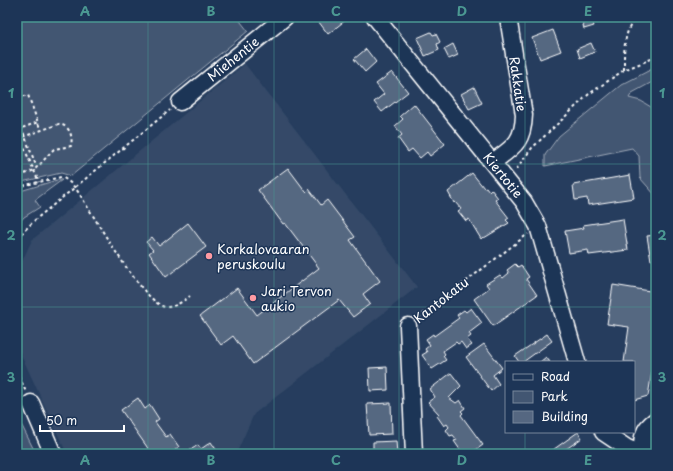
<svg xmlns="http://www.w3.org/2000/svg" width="673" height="471" font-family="'Playpen Sans',sans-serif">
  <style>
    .built { fill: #344a68 }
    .green { fill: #425672; stroke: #a0aab8 }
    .building { fill: #556781; stroke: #fff }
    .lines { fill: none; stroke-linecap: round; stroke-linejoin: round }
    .minor-casing { stroke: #fff; stroke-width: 19 }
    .major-casing { stroke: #fff; stroke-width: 24 }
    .path { stroke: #fff; stroke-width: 2; stroke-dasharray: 3 3; stroke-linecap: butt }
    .minor { stroke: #1d3557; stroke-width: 16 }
    .major { stroke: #1d3557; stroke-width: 21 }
    .grid { fill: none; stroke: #4b9892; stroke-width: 1; stroke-opacity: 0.55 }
    .poi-dot { fill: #ff9aa2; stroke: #1d3557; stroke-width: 1.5 }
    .labels { text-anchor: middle; stroke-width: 3; stroke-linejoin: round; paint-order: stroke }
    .street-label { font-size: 13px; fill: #fff; stroke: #1d3557 }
    .poi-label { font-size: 13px; fill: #fff; stroke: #1d3557; text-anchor: start }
    .neatline { fill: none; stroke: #4b9892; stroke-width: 1.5 }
    .grid-label { font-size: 13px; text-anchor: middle; font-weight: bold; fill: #4b9892 }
  </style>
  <rect width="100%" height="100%" fill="#263d5e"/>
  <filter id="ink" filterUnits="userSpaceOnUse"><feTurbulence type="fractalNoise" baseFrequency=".025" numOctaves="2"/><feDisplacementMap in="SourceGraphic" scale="8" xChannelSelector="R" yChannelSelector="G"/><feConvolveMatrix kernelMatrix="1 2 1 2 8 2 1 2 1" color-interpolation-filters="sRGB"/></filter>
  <g filter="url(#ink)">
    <path class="built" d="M245,64L417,287L254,414L236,454H67L17,346V272L32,240Z"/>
    <path class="green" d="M17,17H237L248,31L71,176L61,173L17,183Z
      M656,67V80L632,93L629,98L641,101L656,110V196L640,178L639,156L632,148L545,166V155L559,136L621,85Z
      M57,180H62L35,200L40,207L24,217L17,225V192Z
      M17,416L36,454H17Z"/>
    <path class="building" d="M315,17H346L347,19L328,34Z
      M476,17H486L478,21Z
      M581,17H596L597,22L593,23L594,26L584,29Z
      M553,30L561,51L540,59L532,38Z
      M431,32L433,35L436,34L440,42L437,44L439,50L425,56L417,38Z
      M591,43L595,52L580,58L577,49Z
      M453,44L458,55L449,59L444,49Z
      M366,49L376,62L365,72L354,59Z
      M392,72L408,92L382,112L374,102L384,94L376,84Z
      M474,87L482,103L469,109L461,94Z
      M414,104L445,144L430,156L427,152L420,158L412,149L408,152L398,138L402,135L395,126L403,119L400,116Z
      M288,168L306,192L309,189L321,205L327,200L355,237L350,240L380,281L363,294L370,304L353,317L339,300L253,364L233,336L221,345L200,316L237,288L257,315L319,268L285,223L283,224L258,190Z
      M472,173L484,188L486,187L489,191L491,189L498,198L495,200L509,218L506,220L509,223L484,238L483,237L481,239L469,219L466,221L458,211L461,209L455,202L454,203L448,192Z
      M630,175L634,198L588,205L587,198L575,200L573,185Z
      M623,219L628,250L589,255L588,250L569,253L565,231L584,228L583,225Z
      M188,223L206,247L166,277L149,253L153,250L146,242L152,237L159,246Z
      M656,235V259L651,260L647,236Z
      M515,264L518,267L521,265L529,277L526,279L537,295L493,326L474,299L489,288L486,284L500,275L503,278L509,273L507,270Z
      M613,285L656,292V347L648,396L634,400V362H624L629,327L607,324Z
      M471,308L482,323L469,333L471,336L467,339L472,345L466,349L461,342L458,344L456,342L443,351L445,354L443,356L446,360L432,369L422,355L427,352L425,349L430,345L426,339L433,334L434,336L459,318L457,315L464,310L466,312Z
      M547,334L552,341L523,362H519L515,356Z
      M484,344L502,368L493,375L499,384L491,391L466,357Z
      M546,357L550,362H540Z
      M387,367L388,390L370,391L369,368Z
      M451,373L461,386L449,398L456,403L460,400L465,408L461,411L463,413L461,415L483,445L470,454L465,452L463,454L454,441L457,440L453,435L450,436L446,430L449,427L447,424L444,426L437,416L439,414L428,402L435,397L430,389Z
      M138,398L145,409L150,405L159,419L155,422L166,437L170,434L179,447L175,450L178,454H152L121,410Z
      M391,403L392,434L369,435L367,404Z
      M578,432L582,438L559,454H551L550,452Z
      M396,441L397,454H373V442Z
      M211,442L219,454H192L189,451L198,445L201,449Z"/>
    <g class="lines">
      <g class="minor-casing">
        <path id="minor" d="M375,17L524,202L538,226L577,362
          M180,102L285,17
          M493,162C513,147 523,143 524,115L508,17
          M408,326L414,454
          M31,403L53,454
          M603,432L627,448L643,454"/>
      </g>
      <g class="major-casing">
        <path id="major" d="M646,454C643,442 645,431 656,423"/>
      </g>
      <path class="path" d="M624,70C624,52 623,30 637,17
        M17,98L28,95L41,131
        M17,116L37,168
        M17,130L38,122
        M17,132L39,182
        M17,139L59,124C70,126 73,136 71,146L54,149C43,159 34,178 17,173
        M516,169L532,148L589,94L624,70L656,57
        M17,187L61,177C76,183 83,201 92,214C103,232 146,304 165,307C175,308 183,301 190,296
        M17,238L36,219L170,110
        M418,318L528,234
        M17,371L26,392
        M17,389L20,396"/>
      <use href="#minor" class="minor"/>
      <use href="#major" class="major"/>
    </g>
  </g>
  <path class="grid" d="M148,17V454M274,17V454M399,17V454M525,17V362M17,164H656M17,307H656M525,432V454"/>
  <g class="poi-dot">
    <circle cx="209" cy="256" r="4"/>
    <circle cx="253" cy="298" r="4"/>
  </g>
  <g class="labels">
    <g class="street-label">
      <text transform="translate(233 59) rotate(-39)" y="5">Miehentie</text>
      <text transform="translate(518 84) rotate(82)" y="5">Rakkatie</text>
      <text transform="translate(503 175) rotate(51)" y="5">Kiertotie</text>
      <text transform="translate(441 300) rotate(-38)" y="5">Kantokatu</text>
    </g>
    <g class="poi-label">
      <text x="217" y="254">Korkalovaaran<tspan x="217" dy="15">peruskoulu</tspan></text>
      <text x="261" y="296">Jari Tervon<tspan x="261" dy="15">aukio</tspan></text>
    </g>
  </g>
  <rect width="673" height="471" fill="none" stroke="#1d3557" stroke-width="44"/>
  <rect x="505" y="361" width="130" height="72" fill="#1d3557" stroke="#77869a"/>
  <rect x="513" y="374" width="20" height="6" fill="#1d3557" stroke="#77869a"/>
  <text x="541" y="381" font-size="12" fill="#ffffff">Road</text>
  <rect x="513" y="391" width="20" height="12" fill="#425672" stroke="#77869a"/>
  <text x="541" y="401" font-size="12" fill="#ffffff">Park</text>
  <rect x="513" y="411" width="20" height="12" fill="#556781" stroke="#77869a"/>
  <text x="541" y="421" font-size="12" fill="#ffffff">Building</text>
  <path d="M40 425v6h84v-6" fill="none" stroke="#ffffff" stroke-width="2"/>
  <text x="46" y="425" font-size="12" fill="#ffffff" stroke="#1d3557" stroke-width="3" paint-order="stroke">50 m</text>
  <rect x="22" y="22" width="629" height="427" class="neatline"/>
  <g class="grid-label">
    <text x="85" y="16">A</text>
    <text x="211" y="16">B</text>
    <text x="336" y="16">C</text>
    <text x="462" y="16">D</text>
    <text x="588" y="16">E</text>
    <text x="11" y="98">1</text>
    <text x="662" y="98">1</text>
    <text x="11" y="240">2</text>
    <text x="662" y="240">2</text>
    <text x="11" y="382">3</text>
    <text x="662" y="382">3</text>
    <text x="85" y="465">A</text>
    <text x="211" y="465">B</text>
    <text x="336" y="465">C</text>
    <text x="462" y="465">D</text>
    <text x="588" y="465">E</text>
  </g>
</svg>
